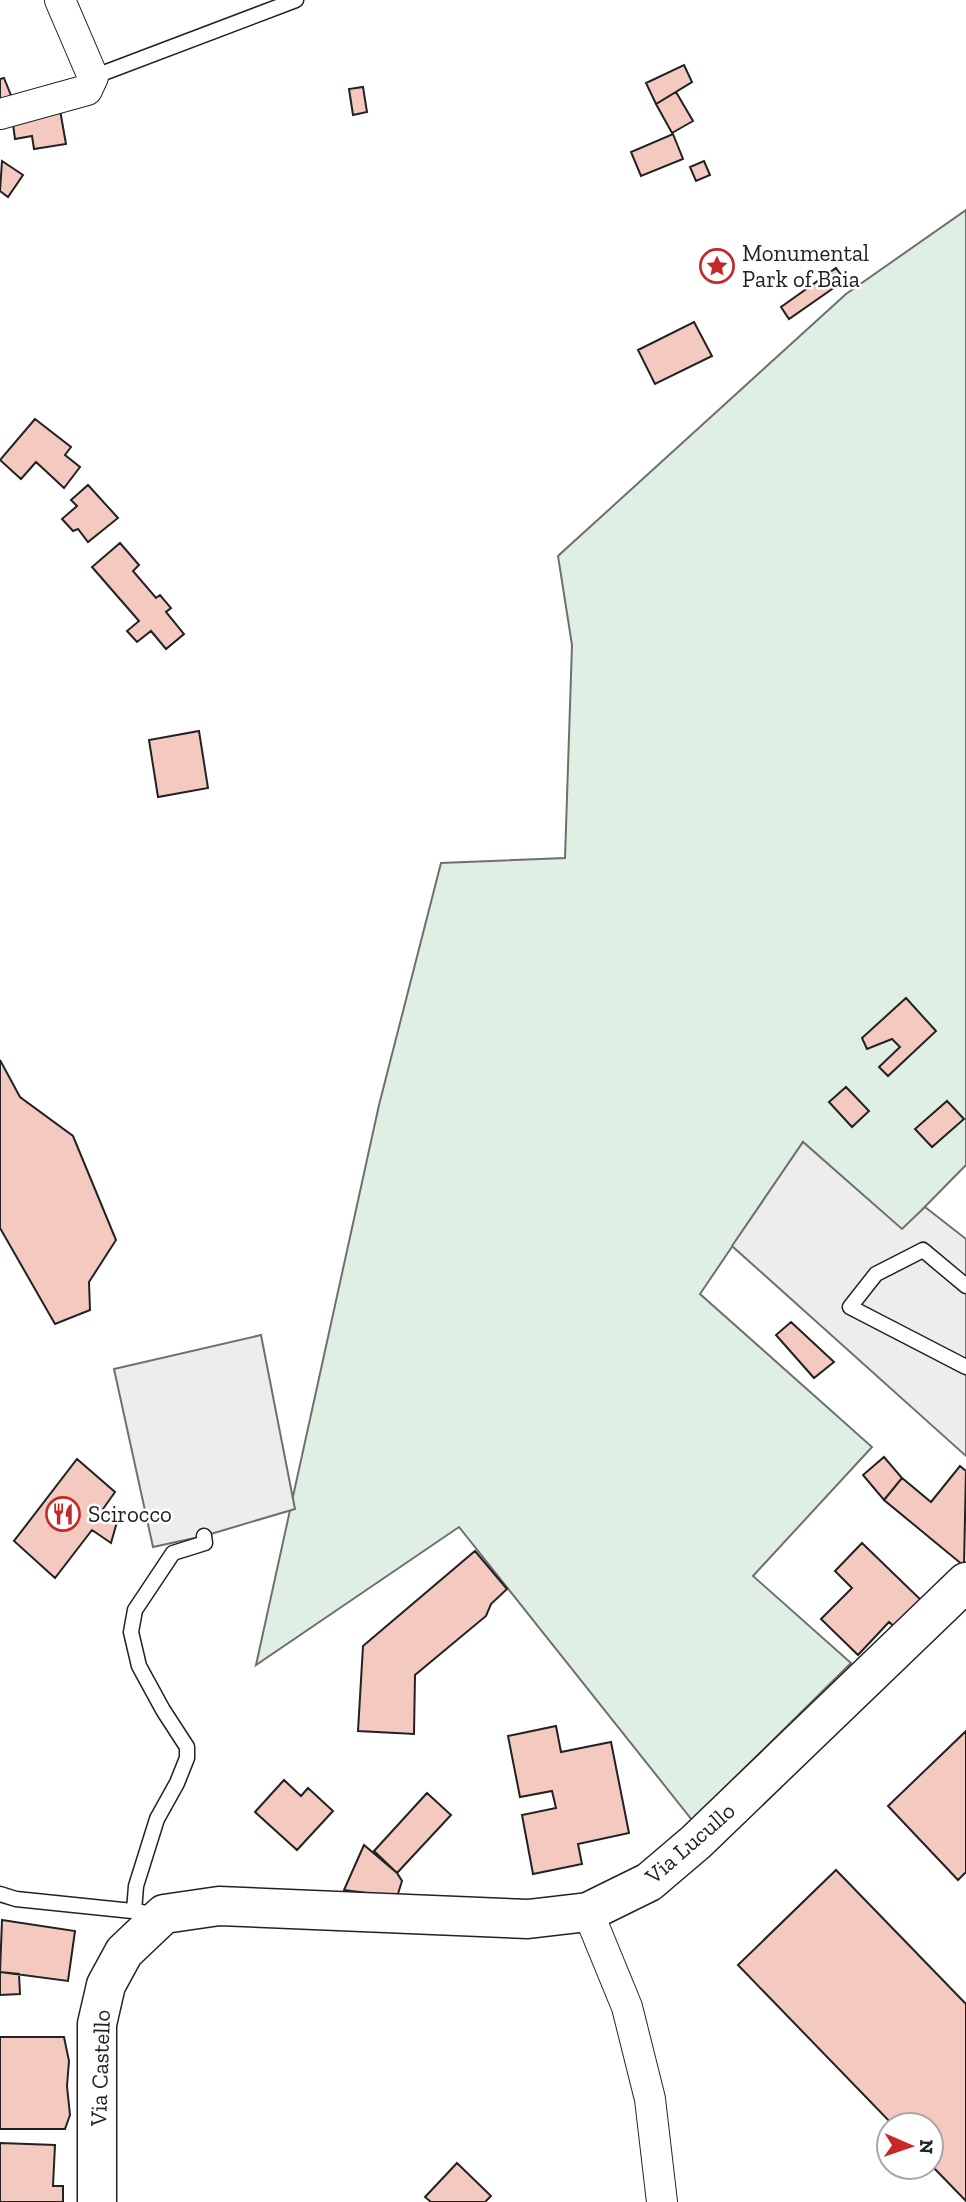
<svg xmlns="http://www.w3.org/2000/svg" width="966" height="2202" font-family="'Zilla Slab',serif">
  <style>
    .green { fill: #e0efe3; stroke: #6f6f6f; stroke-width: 2 }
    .parking { fill: #ededed; stroke: #6f6f6f; stroke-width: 2 }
    .building { fill: #f3c9c0; stroke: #222; stroke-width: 2 }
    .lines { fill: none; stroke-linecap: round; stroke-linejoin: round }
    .lane-casing { stroke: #222; stroke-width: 17 }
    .street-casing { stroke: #222; stroke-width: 32 }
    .secondary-casing { stroke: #222; stroke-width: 41 }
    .lane { stroke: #fff; stroke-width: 14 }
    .street { stroke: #fff; stroke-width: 30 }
    .secondary { stroke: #fff; stroke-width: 38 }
    .labels { text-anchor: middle; stroke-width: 5; stroke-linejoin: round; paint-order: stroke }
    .poi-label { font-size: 23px; fill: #222; stroke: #fff; text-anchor: start }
    .street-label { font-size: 23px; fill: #222; stroke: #fff }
  </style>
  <rect width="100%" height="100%" fill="#fff"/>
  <path class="green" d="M966,210V1165L902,1230L803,1142L700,1294L872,1447L753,1576L851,1663L692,1820L459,1527L256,1665L379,1105L441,863L565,858L572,645L558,556L846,294Z"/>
  <path class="parking" d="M803,1142L902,1229L925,1207L966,1239V1456L732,1246Z
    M261,1335L295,1509L204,1536L153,1547L114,1369Z"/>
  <path class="building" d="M684,65L692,82L656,104L646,83Z
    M4,78L12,98L0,102V79Z
    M363,87L367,112L353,115L349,89Z
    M676,92L693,121L672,133L656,104Z
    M60,110L66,144L34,149L32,136L15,139L12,117Z
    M673,134L683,159L641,176L631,152Z
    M2,161L23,175L8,197L0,191Z
    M704,161L710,175L696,181L690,167Z
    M836,268L845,280L789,319L781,307Z
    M694,322L712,356L655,384L638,350Z
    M35,419L71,447L65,455L80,467L64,488L36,462L21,479L0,460Z
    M88,485L118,518L88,542L78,529L73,531L62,519L77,506L71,500Z
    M120,543L139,565L133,571L156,598L160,595L171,608L166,612L184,634L166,649L151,631L137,642L127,631L139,621L92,567Z
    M199,731L208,788L158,797L149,740Z
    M906,998L936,1031L888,1076L879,1067L900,1047L892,1039L867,1049L862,1038Z
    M0,1060L20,1097L73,1136L116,1240L89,1282L90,1310L55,1324L0,1228Z
    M846,1087L869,1111L852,1127L829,1102Z
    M947,1101L964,1119L932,1147L915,1129Z
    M791,1322L834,1362L814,1378L776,1335Z
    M884,1457L902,1478L884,1500L863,1475Z
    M77,1459L115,1492L103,1509L117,1522L111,1543L92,1530L55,1578L14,1541Z
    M960,1466L966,1471L964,1566L884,1500L902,1478L931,1502Z
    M862,1543L924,1603L898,1630L889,1622L858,1655L821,1619L852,1588L835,1571Z
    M475,1551L507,1589L491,1604L486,1616L415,1675L414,1734L358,1731L363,1646Z
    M556,1726L561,1752L611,1742L629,1833L578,1844L582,1864L533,1874L522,1815L556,1808L552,1791L520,1797L508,1736Z
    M966,1731V1872L958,1880L888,1806Z
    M284,1780L301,1796L308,1788L333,1811L297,1850L255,1812Z
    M427,1793L451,1815L397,1873L374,1851Z
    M364,1845L397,1873L402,1881L397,1897L344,1890Z
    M836,1870L966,2004V2201L931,2165V2125H893L738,1965Z
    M2,1920L75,1931L68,1981L0,1972Z
    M0,1972L19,1974L20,1994L0,1995Z
    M0,2037H64L69,2061L67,2086L70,2115L65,2129H0Z
    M0,2143L55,2145L53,2186H63V2202H0Z
    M457,2163L491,2196L485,2202H431L425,2197Z"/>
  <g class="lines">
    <g class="lane-casing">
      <path id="lane" d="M93,77L296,0
        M966,1286L923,1250L876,1274L850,1307L966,1367
        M0,1894L16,1899L142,1912
        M134,1911L136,1886L157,1819L177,1783L187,1758V1747L163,1710L139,1666L131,1632L135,1610L173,1553L205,1543L204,1536"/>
    </g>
    <g class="street-casing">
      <path id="street" d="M0,114L87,90L93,77L60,0
        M588,1912L627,2007L650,2099L662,2202"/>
    </g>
    <g class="secondary-casing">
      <path id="secondary" d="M97,2202V2024L106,1985L124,1952L164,1914L219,1906L528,1919L588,1912L649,1882L696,1842L966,1582"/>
    </g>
    <use href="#lane" class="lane"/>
    <use href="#street" class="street"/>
    <use href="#secondary" class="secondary"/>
  </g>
  <defs>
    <g id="sight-ring" transform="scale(1.75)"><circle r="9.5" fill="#fff" stroke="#c62828" stroke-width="1.5"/><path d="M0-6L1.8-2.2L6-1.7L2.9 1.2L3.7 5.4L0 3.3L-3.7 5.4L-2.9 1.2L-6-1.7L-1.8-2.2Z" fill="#c62828"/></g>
    <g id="restaurant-ring" transform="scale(1.75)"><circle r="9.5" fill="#fff" stroke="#c62828" stroke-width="1.5"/><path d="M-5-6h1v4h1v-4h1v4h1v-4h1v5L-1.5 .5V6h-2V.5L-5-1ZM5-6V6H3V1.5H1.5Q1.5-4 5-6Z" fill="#c62828"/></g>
  </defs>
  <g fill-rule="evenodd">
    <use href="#sight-ring" x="717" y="266"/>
    <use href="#restaurant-ring" x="63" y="1514"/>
  </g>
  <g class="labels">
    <g class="poi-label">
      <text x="742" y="261">Monumental<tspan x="742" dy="26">Park of Baia</tspan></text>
      <text x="88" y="1522">Scirocco</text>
    </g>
    <g class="street-label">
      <text transform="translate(690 1843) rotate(-41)" y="8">Via Lucullo</text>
      <text transform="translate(100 2068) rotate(-88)" y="8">Via Castello</text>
    </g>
  </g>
  <g transform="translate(910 2146) rotate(92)"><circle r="33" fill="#ffffff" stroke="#a7a7a7" stroke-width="2"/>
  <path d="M0-5L12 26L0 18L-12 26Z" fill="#c62828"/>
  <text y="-10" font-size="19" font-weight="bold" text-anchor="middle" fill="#222222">N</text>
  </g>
</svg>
